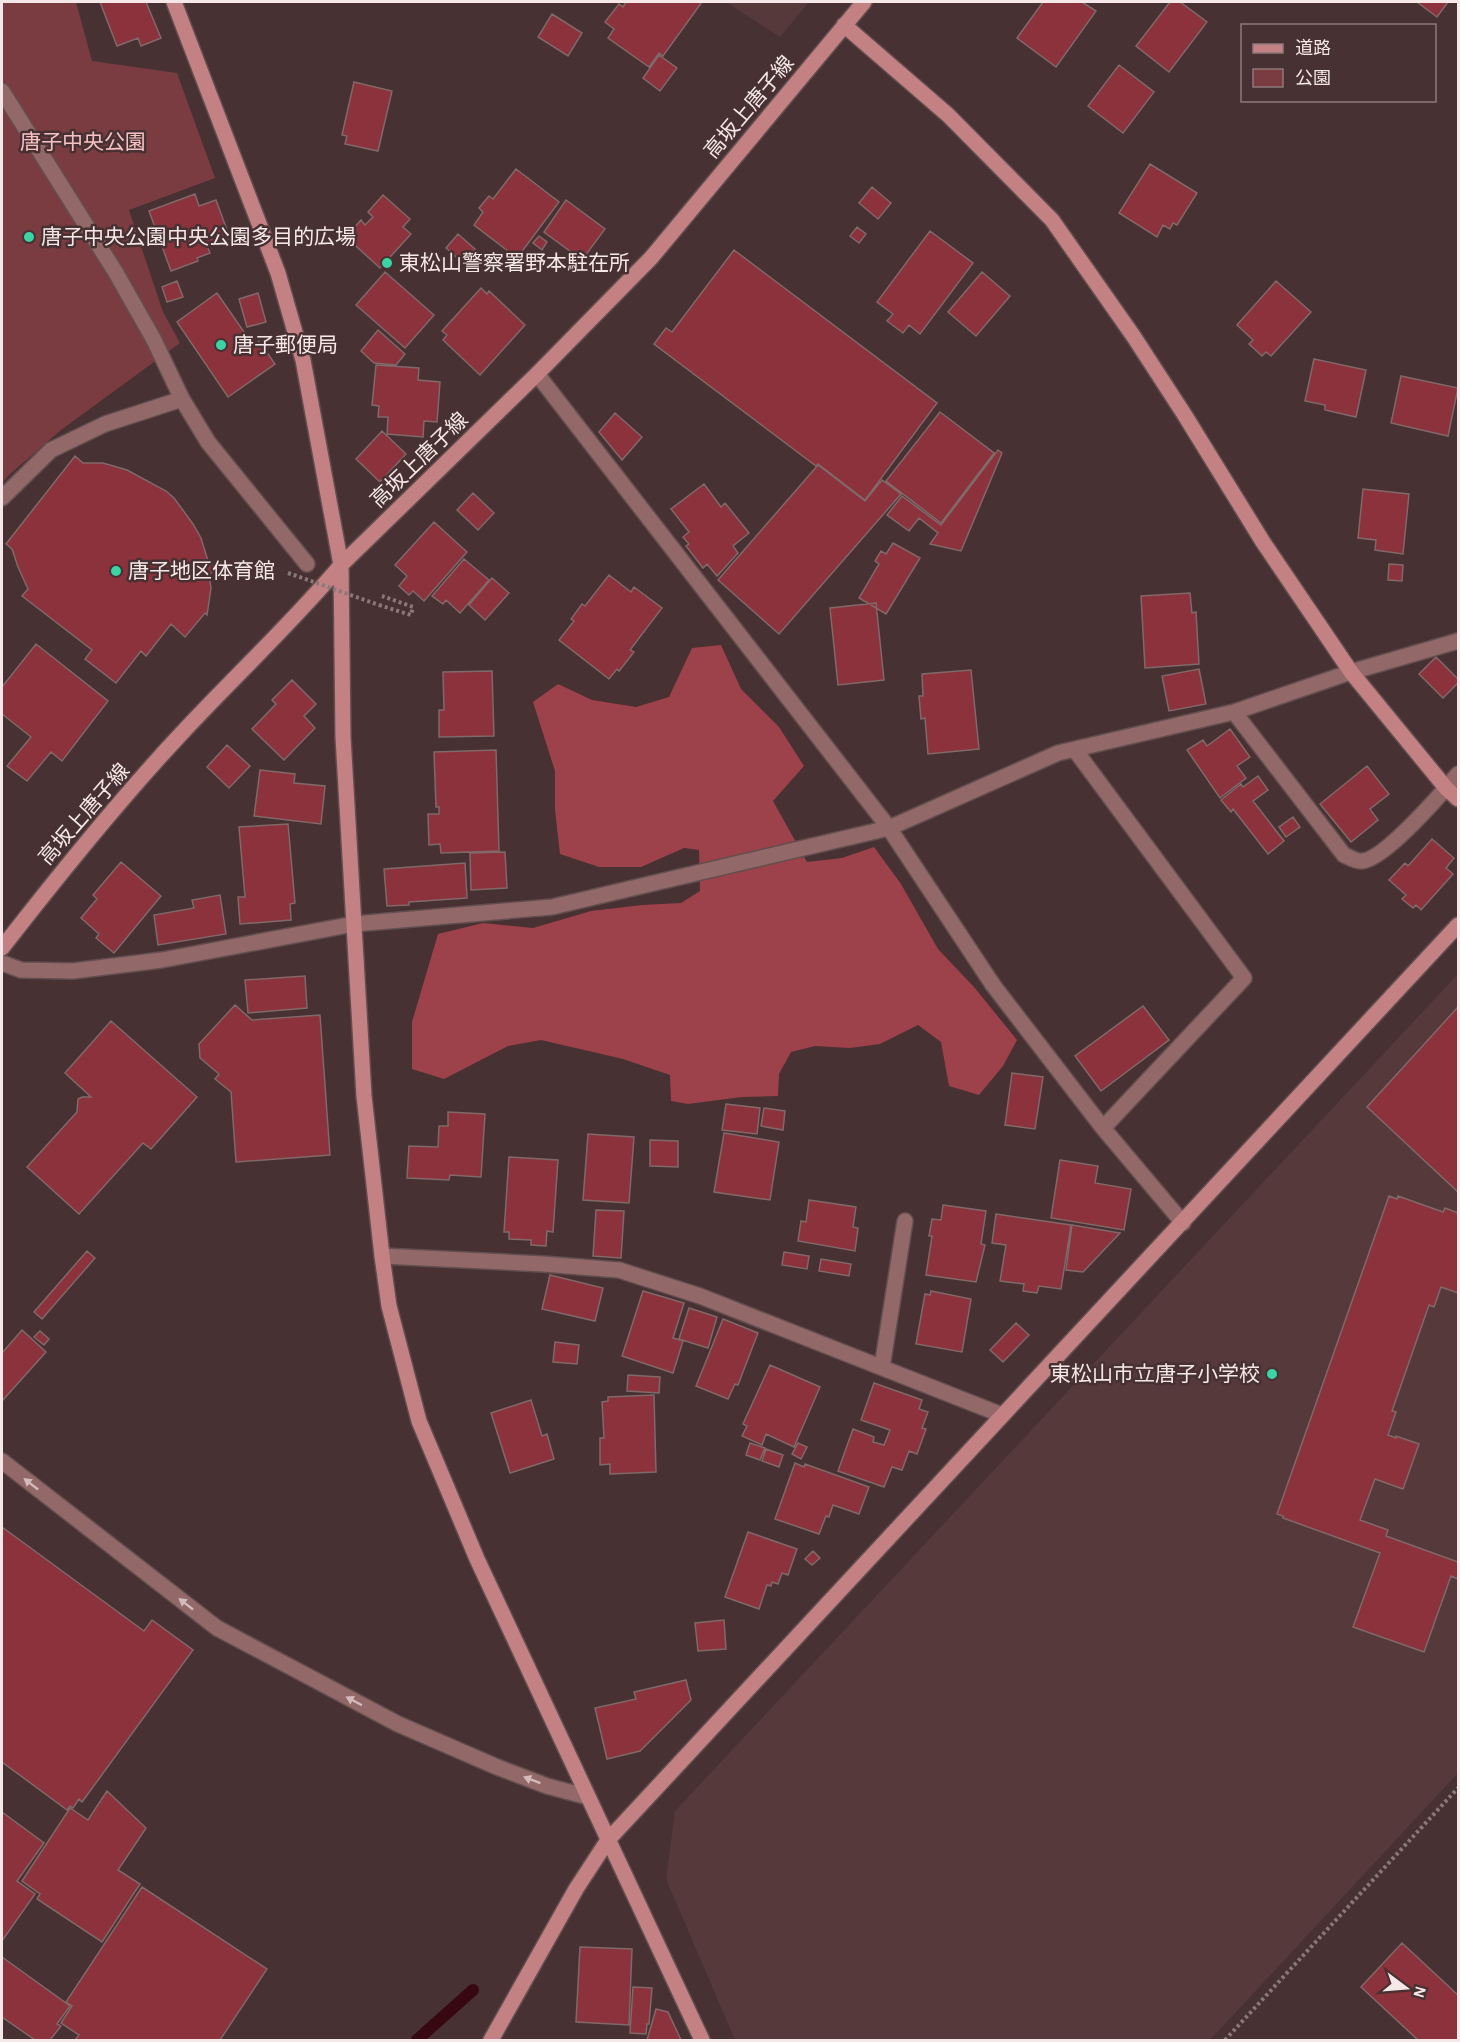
<svg xmlns="http://www.w3.org/2000/svg" width="1460" height="2042" font-family="'Alegreya Sans','Noto Sans JP',sans-serif">
  <style>
    .built { fill: #56393a }
    .green { fill: #7a3c40 }
    .forest { fill: #9d424a }
    .lines { fill: none; stroke-linecap: round; stroke-linejoin: round }
    .stream { stroke: #37080f; stroke-width: 12 }
    .building { fill: #8c323c; stroke: #816869; stroke-width: 1.5 }
    .lane-casing { stroke: #634e4f; stroke-width: 18 }
    .street-casing { stroke: #634e4f; stroke-width: 18 }
    .secondary-casing { stroke: #634e4f; stroke-width: 18 }
    .path { stroke: #8b7879; stroke-width: 4; stroke-dasharray: 3 3; stroke-linecap: butt }
    .lane { stroke: #926869; stroke-width: 15 }
    .street { stroke: #926869; stroke-width: 15 }
    .secondary { stroke: #c48184; stroke-width: 15 }
    .path-bridge { stroke: #8b7879; stroke-width: 4; stroke-dasharray: 3 3; stroke-linecap: butt }
    .oneway { fill: #d3bbbc }
    .poi-dot { fill: #3bd4a4; stroke: #473132; stroke-width: 2 }
    .labels { text-anchor: middle; stroke-width: 5; stroke-linejoin: round; paint-order: stroke }
    .street-label { font-size: 21px; fill: #f6e8e8; stroke: #473132 }
    .park-label { font-size: 21px; fill: #f6c1c2; stroke: #473132 }
    .poi-label { font-size: 21px; fill: #f6e8e8; stroke: #473132; text-anchor: start }
  </style>
  <rect width="100%" height="100%" fill="#473132"/>
  <path class="built" d="M726,2H809L780,37Z
    M1458,974V1773L1210,2040H735L666,1879L675,1811Z"/>
  <path class="green" d="M2,2H76L92,61L177,73L215,178L129,210L163,312L180,343L61,430L9,475L2,483Z"/>
  <path class="forest" d="M721,645L741,689L779,727L804,766L773,801L807,862L842,858L874,847L901,884L938,949L974,987L1017,1040L1003,1066L979,1095L949,1086L941,1042L918,1025L880,1044L850,1048L815,1046L791,1052L779,1074L778,1096L742,1097L688,1104L671,1101L670,1075L623,1059L541,1040L508,1046L444,1079L412,1069V1022L438,934L483,923L533,928L591,911L642,905L681,903L700,891L699,850L684,848L641,867H599L560,854L555,810V771L533,702L558,684L592,700L636,707L669,697L692,648Z"/>
  <g class="lines">
    <path class="stream" d="M417,2040L473,1990"/>
  </g>
  <path class="building" d="M100,2H146L161,38L141,46L138,38L117,46Z
    M626,2H702L663,56L659,53L649,67L608,38L614,29L605,22L619,4L623,7Z
    M1043,2H1082L1096,11L1056,67L1017,38Z
    M1170,2H1180L1207,22L1169,72L1136,46Z
    M1417,2H1448L1437,17Z
    M552,14L582,33L568,56L538,37Z
    M659,55L677,68L660,91L643,78Z
    M1119,65L1154,92L1123,133L1088,106Z
    M354,82L392,91L378,151L345,144L347,136L342,135Z
    M1150,164L1197,193L1177,225L1173,223L1170,229L1163,225L1157,237L1119,213Z
    M516,169L559,202L517,258L474,225L483,212L479,208L489,196L493,199Z
    M872,187L891,203L878,219L859,203Z
    M195,194L199,206L216,200L230,238L207,246L210,253L197,258L198,261L171,271L149,211Z
    M383,195L410,219L403,227L411,234L380,268L346,237L361,220L365,225L373,217L368,212Z
    M566,200L605,229L582,260L544,232Z
    M857,227L866,234L859,243L850,236Z
    M930,231L973,263L920,334L909,325L903,333L887,321L893,314L877,302Z
    M458,234L475,249L463,263L446,248Z
    M539,236L547,242L542,250L533,243Z
    M734,250L937,403L865,500L818,464L816,466L654,344L666,328L672,332Z
    M385,272L434,315L405,348L356,305Z
    M982,272L1010,296L976,336L948,312Z
    M177,281L183,297L167,302L162,287Z
    M1276,281L1311,312L1271,356L1266,352L1262,356L1249,344L1253,340L1237,325Z
    M481,288L487,294L489,291L525,325L480,375L443,340L447,335L442,331Z
    M217,293L253,345L259,341L275,364L228,397L177,322Z
    M258,293L266,322L247,327L239,299Z
    M378,330L405,354L396,365L374,363L361,351Z
    M1314,359L1366,370L1356,417L1325,410V405L1305,401Z
    M376,365L419,368L418,380L440,382L437,422L424,421L423,437L387,434L388,417H378L379,406L372,405Z
    M1401,376L1458,388L1448,436L1391,423Z
    M940,412L994,453L941,523L886,481Z
    M615,413L642,437L622,460L599,432Z
    M382,431L406,454L380,482L356,459Z
    M998,450L1002,453L961,551L930,544L938,533L919,518L909,531L887,515L902,496L941,525Z
    M75,456L83,463H103L127,470L166,491L174,498L193,524L201,538L208,561L216,567L209,576L211,588L207,615L205,613L185,637L171,624L146,656L141,651L116,683L85,659L92,650L22,596L28,589L18,567L12,549L6,544Z
    M818,465L865,501L882,480L901,494L779,634L718,580Z
    M704,484L721,507L725,503L749,533L733,546L738,553L717,576L707,564L703,568L686,546L689,544L683,537L689,532L671,509Z
    M1363,489L1409,494L1403,554L1375,550L1376,540L1358,538Z
    M473,493L494,513L478,530L457,510Z
    M434,522L467,552L424,601L413,591L409,595L399,586L407,576L395,565Z
    M893,543L920,558L886,614L859,598L879,564L875,561L881,551L886,554Z
    M464,559L489,580L460,613L446,600L443,604L432,596Z
    M1389,564L1403,565L1402,581L1388,580Z
    M609,575L631,592L634,587L662,608L630,650L634,652L619,671L617,669L609,679L559,640L574,621L571,619L582,604L585,606Z
    M492,578L509,593L485,620L469,605Z
    M1190,593L1192,613L1196,612L1199,664L1145,668L1141,596Z
    M876,603L884,680L838,685L830,608Z
    M36,644L108,701L62,761L51,752L27,781L7,766L31,737L2,714V687Z
    M1436,657L1458,679V683L1443,698L1419,674Z
    M1199,669L1206,704L1169,711L1162,676Z
    M971,670L979,749L928,754L925,718L921,719L919,696H923L922,674Z
    M492,671L494,736L439,737V710H444L443,672Z
    M292,680L316,704L304,716L315,728L284,760L252,729L276,704L272,700Z
    M1230,729L1250,757L1237,766L1246,778L1220,798L1187,750L1203,740L1207,746Z
    M227,745L250,766L229,788L207,767Z
    M496,750L499,851L441,853L440,844L429,845L428,814H439V807H436L434,752Z
    M1367,766L1389,794L1370,809L1378,820L1351,842L1320,804Z
    M260,770L295,774L294,783L325,786L321,824L254,816Z
    M1258,776L1268,790L1253,801L1284,841L1268,854L1233,809L1231,812L1221,800L1241,784L1243,787Z
    M1293,817L1300,827L1286,837L1279,827Z
    M288,824L295,903L290,904L291,920L240,924L238,897H245L239,827Z
    M1432,839L1454,858L1446,868L1453,874L1421,910L1416,905L1413,908L1402,899L1406,895L1389,880L1405,863L1408,866Z
    M505,852L507,888L471,890L470,853Z
    M121,862L161,896L114,953L96,938L99,934L81,918L97,899L93,895Z
    M465,863L467,898L409,902V905L387,906L384,869Z
    M220,895L226,934L158,945L154,915L194,908L192,900Z
    M305,976L307,1008L248,1013L245,980Z
    M235,1005L252,1020L320,1015L330,1155L236,1162L231,1092L215,1079L219,1074L200,1058L199,1044Z
    M1143,1006L1169,1040L1101,1091L1075,1056Z
    M1458,1007V1192L1367,1107Z
    M111,1021L197,1097L151,1149L143,1143L79,1214L27,1167L77,1112L78,1099L82,1097H91L65,1073Z
    M1012,1073L1043,1077L1035,1129L1005,1125Z
    M726,1104L760,1108L757,1134L722,1130Z
    M764,1108L785,1111L783,1130L761,1126Z
    M448,1112L485,1114L481,1177L450,1175L449,1180L407,1178L409,1146L438,1147L439,1126H448Z
    M724,1133L779,1142L770,1200L714,1192Z
    M588,1134L634,1137L629,1203L583,1200Z
    M650,1140L678,1141V1167L650,1166Z
    M509,1157L558,1160L553,1232L547,1231L546,1246L531,1245V1240L509,1239V1232H504Z
    M1060,1160L1098,1166L1095,1183L1131,1189L1124,1230L1051,1218Z
    M1389,1196L1397,1199L1398,1196L1443,1212L1445,1208L1458,1213V1293L1441,1287L1434,1307L1429,1305L1392,1411L1396,1412L1388,1435L1396,1438V1436L1419,1444L1403,1489L1375,1479L1360,1520L1388,1530L1386,1536L1458,1562V1579L1451,1576L1424,1652L1353,1627L1380,1553L1283,1518V1516L1277,1514Z
    M809,1200L856,1207L853,1227L858,1228L855,1251L798,1241L801,1221L806,1222Z
    M943,1205L986,1211L981,1244L985,1245L976,1282L926,1275L932,1236H929L932,1219L941,1220Z
    M596,1210L624,1211L621,1258L593,1256Z
    M996,1214L1071,1225L1061,1289L1039,1286L1037,1293L1023,1291L1024,1284L1000,1281L1006,1245L992,1243Z
    M1072,1225L1120,1233L1083,1272L1066,1270Z
    M87,1251L95,1258L42,1319L34,1312Z
    M784,1252L809,1256L807,1269L782,1265Z
    M821,1259L851,1264L849,1276L819,1271Z
    M550,1275L603,1288L595,1321L542,1309Z
    M643,1291L684,1303L673,1338L683,1341L673,1373L622,1356Z
    M931,1291L971,1299L962,1352L916,1344L925,1294L930,1295Z
    M689,1308L717,1317L708,1348L679,1339Z
    M723,1319L758,1333L738,1385L735,1384L728,1399L696,1386Z
    M1016,1323L1029,1335L1003,1362L990,1350Z
    M22,1330L46,1352L2,1401V1353Z
    M40,1331L49,1339L44,1345L34,1337Z
    M555,1342L579,1345L577,1364L553,1362Z
    M770,1365L820,1387L794,1447L766,1434L762,1445L742,1436L747,1426L743,1424Z
    M628,1375L660,1377L659,1393L627,1391Z
    M874,1383L922,1400L919,1409L928,1412L922,1428L926,1429L917,1454L909,1451L902,1470L892,1467L884,1487L838,1471L853,1429L874,1437L873,1442L884,1445L890,1430L861,1420Z
    M654,1395L656,1472L610,1474V1464L600,1465V1438H604L602,1402L608,1401V1397Z
    M531,1400L542,1436L547,1434L554,1459L510,1473L491,1413Z
    M750,1443L765,1448L760,1460L746,1455Z
    M798,1443L807,1447L801,1459L792,1454Z
    M766,1449L783,1455L779,1467L762,1461Z
    M795,1463L804,1467L805,1464L869,1487L859,1514L833,1505L829,1517L826,1516L819,1534L775,1519Z
    M2,1527L144,1631L152,1620L193,1650L82,1802L79,1799L73,1808L70,1806L67,1810L2,1762Z
    M748,1532L797,1549L788,1575L782,1573L778,1584L772,1582L771,1586L767,1585L759,1609L725,1597Z
    M813,1551L820,1558L812,1565L805,1559Z
    M724,1620L726,1649L698,1651L695,1623Z
    M686,1680L691,1700L640,1751L607,1759L595,1708L636,1699L634,1692Z
    M107,1791L146,1828L118,1870L140,1884L102,1942L37,1899L40,1894L22,1881L70,1808L88,1820Z
    M2,1812L44,1843L17,1881L35,1894L2,1941Z
    M142,1887L267,1969L220,2040H75L79,2035L61,2023L72,2006L66,2002Z
    M1402,1943L1458,1995V2040H1418L1361,1987Z
    M580,1947L632,1949L629,2025L576,2022Z
    M2,1957L70,2006L57,2024L61,2026L50,2040H35L2,2017Z
    M633,1987L652,1988L649,2024H647L646,2034L630,2033Z
    M656,2009L668,2012L681,2040H647Z"/>
  <g class="lines">
    <g class="lane-casing">
      <path id="lane" d="M2,91L116,273L154,340L182,399L208,442L307,564
        M2,498L51,450L105,424L182,399
        M882,1367L905,1221"/>
    </g>
    <g class="street-casing">
      <path id="street" d="M537,374L889,828L993,985L1103,1128L1183,1223
        M1234,712L1344,855C1349,857 1357,862 1362,861C1384,860 1442,793 1458,774
        M1075,750L1244,978L1103,1128
        M2,963L21,970L73,971L162,960L354,924L552,907L889,828L1058,753L1234,712L1351,672L1458,641
        M382,1256L543,1264L619,1270L700,1296L1002,1415
        M2,1461L217,1628L398,1724L497,1767L547,1786L588,1797"/>
    </g>
    <g class="secondary-casing">
      <path id="secondary" d="M174,2L278,273L303,360L341,565L343,737L364,1096L382,1256L389,1306L419,1421L477,1559L702,2040
        M844,25L948,115L1052,220L1134,337L1184,414L1263,542L1351,672L1446,788L1458,799
        M2,948C58,876 118,801 181,734C234,677 291,624 341,565L537,374L651,258L864,2
        M491,2040L576,1889L608,1840L1458,925"/>
    </g>
    <path class="path" d="M379,605L411,615L413,607L382,596
      M1225,2040L1458,1788"/>
    <use href="#lane" class="lane"/>
    <use href="#street" class="street"/>
    <use href="#secondary" class="secondary"/>
    <path class="path-bridge" d="M288,573L379,605"/>
  </g>
  <defs><path id="oneway-solid" d="M-6-.8H1V-3.2L6.5 0L1 3.2V.8H-6Z" transform="scale(1.5)"/></defs>
  <g class="oneway">
    <use href="#oneway-solid" transform="translate(31 1484) rotate(-142)"/>
    <use href="#oneway-solid" transform="translate(186 1604) rotate(-142)"/>
    <use href="#oneway-solid" transform="translate(354 1701) rotate(-152)"/>
    <use href="#oneway-solid" transform="translate(532 1780) rotate(-159)"/>
  </g>
  <g class="poi-dot">
    <circle cx="29" cy="237" r="6"/>
    <circle cx="387" cy="263" r="6"/>
    <circle cx="221" cy="345" r="6"/>
    <circle cx="116" cy="571" r="6"/>
    <circle cx="1272" cy="1374" r="6"/>
  </g>
  <g class="labels">
    <g class="street-label">
      <text transform="translate(749 107) rotate(-50)" y="7">高坂上唐子線</text>
      <text transform="translate(419 460) rotate(-44)" y="7">高坂上唐子線</text>
      <text transform="translate(84 814) rotate(-49)" y="7">高坂上唐子線</text>
    </g>
    <g class="park-label">
      <text x="83" y="149">唐子中央公園</text>
    </g>
    <g class="poi-label">
      <text x="41" y="244">唐子中央公園中央公園多目的広場</text>
      <text x="399" y="270">東松山警察署野本駐在所</text>
      <text x="233" y="352">唐子郵便局</text>
      <text x="128" y="578">唐子地区体育館</text>
      <text x="1260" y="1381" text-anchor="end">東松山市立唐子小学校</text>
    </g>
  </g>
  <rect width="1460" height="2042" fill="none" stroke="#f6e8e8" stroke-width="6"/>
  <rect x="1241" y="24" width="195" height="78" fill="#473132" stroke="#8d7a7b" stroke-width="1.5"/>
  <rect x="1253" y="44" width="30" height="9" fill="#c48184" stroke="#8d7a7b" stroke-width="1.5"/>
  <text x="1295" y="54" font-size="18" fill="#f6e8e8">道路</text>
  <rect x="1253" y="69" width="30" height="18" fill="#7a3c40" stroke="#8d7a7b" stroke-width="1.5"/>
  <text x="1295" y="84" font-size="18" fill="#f6e8e8">公園</text>
  <g transform="translate(1406 1988) rotate(106)" stroke="#473132" stroke-width="4.5" paint-order="stroke">
  <path d="M0-4.5L10 22L0 15L-10 22Z" fill="#f6e8e8"/>
  <text y="-9" font-size="16" font-weight="bold" text-anchor="middle" fill="#f6e8e8">N</text>
  </g>
</svg>
